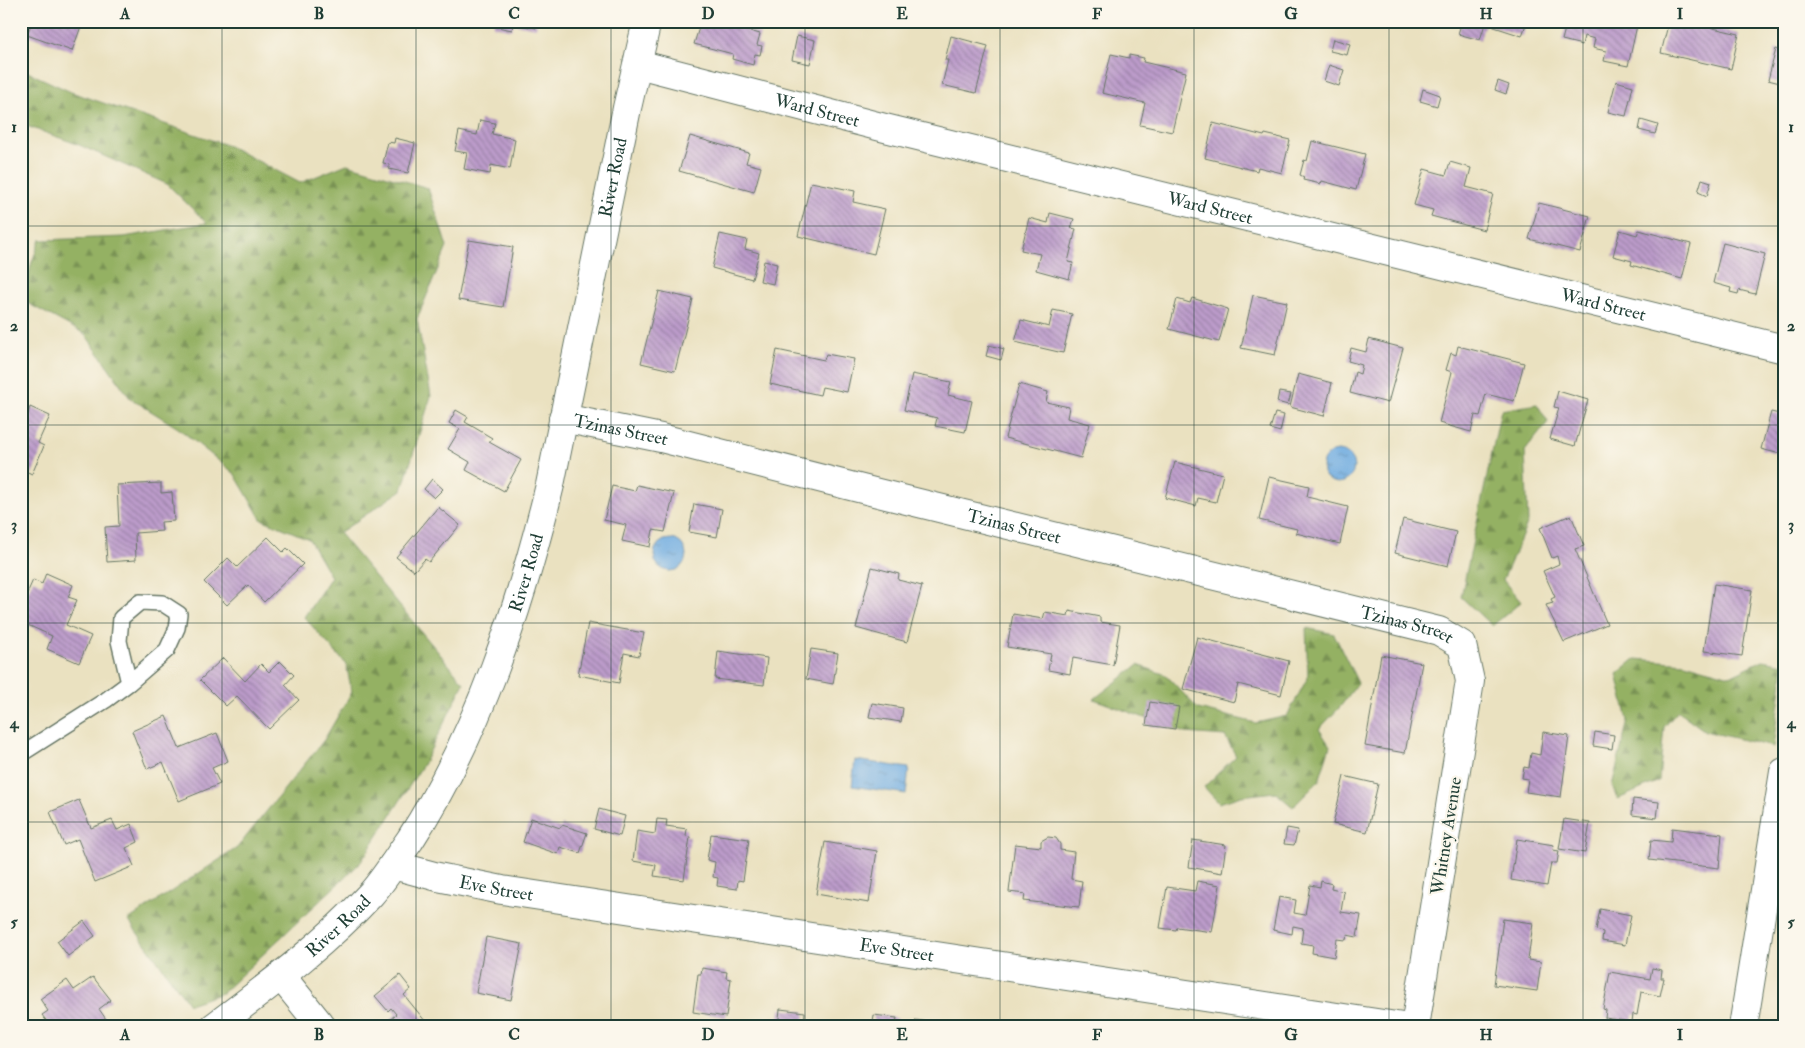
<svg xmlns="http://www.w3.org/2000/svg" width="1805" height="1048" font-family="'IM FELL Double Pica',serif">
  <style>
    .forest { fill: url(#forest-firs); stroke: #5a774c }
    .water { fill: url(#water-ripples); stroke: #46748a }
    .building { fill: url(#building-back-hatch) }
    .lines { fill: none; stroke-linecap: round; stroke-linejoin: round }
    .service-casing { stroke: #667665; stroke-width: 18 }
    .minor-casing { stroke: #667665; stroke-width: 30 }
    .tertiary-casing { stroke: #667665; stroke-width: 30 }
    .service { stroke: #fff; stroke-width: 15 }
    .minor { stroke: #fff; stroke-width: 28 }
    .tertiary { stroke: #fff; stroke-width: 28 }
    .grid { fill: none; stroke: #1f3d34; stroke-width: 1; stroke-opacity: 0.55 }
    .labels { text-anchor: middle; stroke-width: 4.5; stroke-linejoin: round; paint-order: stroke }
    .street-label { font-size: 18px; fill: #1f3d34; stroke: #fbf7ec }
    .neatline { fill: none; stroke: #1f3d34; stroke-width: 2 }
    .grid-label { font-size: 16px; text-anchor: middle; font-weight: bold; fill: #1f3d34 }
  </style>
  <defs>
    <pattern id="forest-firs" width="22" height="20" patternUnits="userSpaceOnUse" patternTransform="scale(1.25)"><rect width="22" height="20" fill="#94b164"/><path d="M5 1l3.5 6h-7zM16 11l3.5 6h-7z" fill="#789153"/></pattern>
    <pattern id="water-ripples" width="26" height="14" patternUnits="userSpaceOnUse" patternTransform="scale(1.25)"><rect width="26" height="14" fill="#6eabe0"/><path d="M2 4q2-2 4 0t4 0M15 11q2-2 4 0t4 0" fill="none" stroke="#5a8cb6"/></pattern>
    <pattern id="building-back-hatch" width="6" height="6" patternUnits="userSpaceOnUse" patternTransform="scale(1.25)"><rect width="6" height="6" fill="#bc9bca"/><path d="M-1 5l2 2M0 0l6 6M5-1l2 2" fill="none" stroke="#9880a5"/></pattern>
  </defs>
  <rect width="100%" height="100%" fill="#fbf7ec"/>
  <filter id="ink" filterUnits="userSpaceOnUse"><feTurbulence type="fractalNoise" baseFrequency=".02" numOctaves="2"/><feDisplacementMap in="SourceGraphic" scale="10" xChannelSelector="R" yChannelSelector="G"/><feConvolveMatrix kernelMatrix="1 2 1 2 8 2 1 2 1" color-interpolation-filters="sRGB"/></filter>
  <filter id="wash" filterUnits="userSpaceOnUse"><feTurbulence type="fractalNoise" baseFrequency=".0096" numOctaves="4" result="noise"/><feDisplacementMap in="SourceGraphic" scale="20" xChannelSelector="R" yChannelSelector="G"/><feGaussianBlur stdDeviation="1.12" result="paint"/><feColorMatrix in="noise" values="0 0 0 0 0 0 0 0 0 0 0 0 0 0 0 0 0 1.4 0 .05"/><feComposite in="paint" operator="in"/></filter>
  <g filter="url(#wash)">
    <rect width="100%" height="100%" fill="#eae1c0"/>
    <path class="forest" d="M21,69L71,92L229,146L300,183L347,164L428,188L447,247L417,319L431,396L402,490L339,533L464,683L424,763L361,862L222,993L189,1004L128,920L237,848L324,740L352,692L346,664L304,617L331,577L309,539L261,519L234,473L178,428L130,398L85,334L29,304L25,297L31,265L40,240L124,237L207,223L167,184L77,144L21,124Z
      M1537,404L1548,422L1525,451L1528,522L1503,580L1521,602L1492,626L1461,597L1501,410Z
      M1306,628L1334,634L1358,683L1340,707L1319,729L1330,746L1319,781L1293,807L1275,792L1241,796L1219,803L1204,787L1236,756L1225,736L1185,733L1094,699L1138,665L1166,675L1198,709L1256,723L1287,716L1308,677Z
      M1635,659L1685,663L1730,676L1763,660L1784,664L1773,747L1705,731L1678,711L1664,727L1659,781L1618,799L1612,786L1628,720L1617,674Z"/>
    <path class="water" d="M1322 467a16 16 0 1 1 32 0a16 16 0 1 1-32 0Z
      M654 555a16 16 0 1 1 32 0a16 16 0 1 1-32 0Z
      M855,760L909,768L906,794L852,786Z"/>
    <g id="blocks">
      <path class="building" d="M32,21H83L72,51L27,35Z
        M494,21H537L536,28L513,24L512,30L493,26Z
        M701,21H715L760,34L757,45L762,46L760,55L755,54L753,65L732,59L733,54L694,44Z
        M1462,21H1527L1522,36L1485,24L1480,40L1458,34Z
        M1567,21H1638L1628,66L1604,61L1606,51L1593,48L1595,39L1584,36L1582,45L1562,40Z
        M1669,21H1683L1739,34L1731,69L1661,53Z
        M797,36L815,40L810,64L792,60Z
        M951,36L988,46L976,93L942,85L948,60H945Z
        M1333,39L1350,44L1347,55L1330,51Z
        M1776,49L1784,51V84L1768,80Z
        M1111,54L1129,58V55L1144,58L1143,62L1186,72L1172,132L1140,125L1145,103L1102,93Z
        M1329,65L1344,70L1339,86L1324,81Z
        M1498,81L1509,85L1506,94L1495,90Z
        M1616,81L1633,86L1626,116L1608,112Z
        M1423,89L1440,95L1437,106L1420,101Z
        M480,120L495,123L492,134L515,139L510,169L491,165L490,174L464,169L467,153L455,151L459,131L477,135Z
        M1641,120L1658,125L1655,134L1639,130Z
        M1213,123L1264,136L1265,134L1290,140L1282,173L1258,167L1257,171L1205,158Z
        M690,136L749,153L746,163L761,167L754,192L679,171Z
        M395,138L415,143L408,173L389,169V164L383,163L388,142L394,143Z
        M1312,141L1365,154L1356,190L1322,181L1321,184L1303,180L1304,177L1300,175L1304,160L1307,161Z
        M1450,162L1471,168L1466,187L1493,194L1484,230L1431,216L1433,210L1414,205L1424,169L1446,175Z
        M1702,179L1711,182L1707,196L1698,192Z
        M811,182L855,191L853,202L885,209L874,254L798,236Z
        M1539,203L1590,216L1580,252L1529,239Z
        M1050,213L1074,219L1071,228L1076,229L1068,262L1073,263L1069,279L1036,270L1040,254L1021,250L1029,218L1048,223Z
        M1620,230L1637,235L1639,230L1691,244L1682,279L1631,265L1632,261L1613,256Z
        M720,234L747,240L745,249L759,253L752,279L712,268Z
        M469,240L513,247L503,307L458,300Z
        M1723,243L1765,254L1755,294L1739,290L1738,294L1730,292L1731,288L1713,283Z
        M764,261L777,264L773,284L760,281Z
        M1783,270H1784V282L1780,281Z
        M659,291L693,299L675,371L641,363Z
        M1253,295L1287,302L1275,355L1241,348Z
        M1192,298L1228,309L1219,342L1169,329L1177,299L1190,303Z
        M1053,310L1072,314L1063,353L1015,342L1021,320L1049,327Z
        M1369,339L1403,348L1388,403L1350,393L1355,372L1360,374L1362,365L1348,361L1351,348L1366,352Z
        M989,345L1004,349L1001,360L986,356Z
        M1458,346L1524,363L1514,401L1486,394L1480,416L1475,415L1471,432L1439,423L1452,372L1446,370L1451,353L1456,355Z
        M777,350L824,360L826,354L854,359L847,392L822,387L820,395L770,384Z
        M912,374L951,382L948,395L972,401L965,432L935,426L937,418L904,410Z
        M1298,374L1332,383L1324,416L1290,407Z
        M1019,384L1048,392L1046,402L1069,407L1067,418L1090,424L1081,458L1005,438Z
        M1558,391L1588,400L1575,446L1550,439L1559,408L1554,407Z
        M1279,392L1291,394L1288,405L1277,402Z
        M30,407L50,416L38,443L44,446L32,474L21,469V411L28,414Z
        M456,410L468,417L465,422L492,438L489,442L521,460L504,491L466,470L470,462L448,449L460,429L449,423Z
        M1771,412L1784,415V455L1761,449Z
        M1275,413L1284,415L1280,432L1270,429Z
        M1175,462L1223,474L1216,502L1198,498L1196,506L1165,498Z
        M1269,477L1309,486L1307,497L1348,507L1340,544L1296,533L1297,529L1259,520Z
        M432,479L443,489L434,498L424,489Z
        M161,483V493L172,492L174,521L161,522L162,531L135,533L136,560L107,562L105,527L119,526L117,485Z
        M637,485L674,493L665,532L653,530L650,547L622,541L626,525L604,520L612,486L635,491Z
        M694,504L722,509L717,537L689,532Z
        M438,507L460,525L429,562L425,559L414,571L396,557Z
        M1571,515L1584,546L1575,549L1607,624L1564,642L1546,605L1553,603L1551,599L1555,597L1543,571L1559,564L1557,556L1552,558L1540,528Z
        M1403,519L1456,532L1448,566L1395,553Z
        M268,537L283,552L287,548L303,564L264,602L248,585L227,605L204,582L228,558L237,567Z
        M872,567L899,574L898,580L922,586L907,642L856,628Z
        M46,573L73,585L68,597L77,600L66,625L91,636L79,663L47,649L52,636L21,622V607L33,580L42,584Z
        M1714,584L1752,590L1742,656L1704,651Z
        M1069,611L1100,617V622L1120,625L1113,665L1073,658L1070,674L1048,670L1051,654L1007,647L1013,614L1043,619L1045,612L1068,616Z
        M588,623L644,633L639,656L624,653L619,683L578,675Z
        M1197,637L1289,661L1281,695L1238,684L1234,702L1183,689Z
        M811,649L838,653L833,684L806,679Z
        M718,651L767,658L764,685L715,679Z
        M1381,655L1422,663L1405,753L1365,746Z
        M223,658L245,681L261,664L269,672L280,661L294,675L285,685L299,700L269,729L237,696L226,706L200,680Z
        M1150,702L1179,707L1175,729L1146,725Z
        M872,703L903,708L901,722L869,717Z
        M166,716L179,748L217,733L228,761L212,768L220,784L179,801L163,762L147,769L132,731Z
        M1543,732L1569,736L1561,797L1526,792L1528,779L1522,778L1524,767L1529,768L1531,753L1540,755Z
        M1595,732L1614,735L1612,749L1593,746Z
        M1344,776L1378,784L1367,832L1333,824Z
        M1633,799L1659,802L1657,818L1632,815Z
        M79,800L91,828L112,820L117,830L131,824L138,842L126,848L134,866L95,882L78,839L64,845L50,812Z
        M599,809L625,816L620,836L594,829Z
        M531,818L560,828L562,825L587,833L580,853L560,847L558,854L523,842Z
        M657,819L667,820L666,826L687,829L686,836L690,837L684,880L654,876L656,865L633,861L637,831L655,834Z
        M1564,819L1590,823L1585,853L1559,849Z
        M1287,828L1298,830L1294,845L1284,844Z
        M1672,828L1722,834L1719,868L1649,860L1651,840L1671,842Z
        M711,834L749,839L743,881L738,880L737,889L717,886L718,878L713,877L715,862L707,860Z
        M1048,837L1056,838L1060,844V850L1074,852L1071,879L1082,881L1079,907L1024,901L1025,894L1009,892L1015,844L1041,847V841Z
        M1517,839L1554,845L1553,850L1559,851L1557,863H1551L1547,886L1511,880Z
        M1193,840L1226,845L1222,873L1189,867Z
        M825,842L877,851L869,903L816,894Z
        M1197,881L1220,885L1212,932L1177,927L1176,930L1160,928L1167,887L1195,891Z
        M1321,881L1332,884L1331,889L1344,892L1341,912L1361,915L1357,937L1347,935L1346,940L1337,939L1334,957L1312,953L1313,945L1301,943L1303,928L1293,926L1292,934L1273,930L1279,897L1296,900L1294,913L1305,915L1310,885L1320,887Z
        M1600,909L1631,915L1625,945L1602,941L1603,932L1596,930Z
        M1503,919L1533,923L1528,960L1541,962L1537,991L1494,985Z
        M84,921L95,936L68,956L57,941Z
        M486,937L522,944L511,1000L476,993Z
        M702,968L727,972L726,978L731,979L726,1017L693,1012L698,974H701Z
        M1652,968L1662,970L1661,978H1664L1660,996L1641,992L1637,1015L1633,1014L1632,1022L1605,1018L1606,1010L1603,1009L1610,972L1650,979Z
        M400,975L411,989L404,995L430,1027H385L384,1025L396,1014L391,1008L388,1011L375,996Z
        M93,977L111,1000L99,1009L110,1025L108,1027H51L42,1015L48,1011L40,999L67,980L74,990Z
        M780,1009L805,1012L804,1022L827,1027H778Z
        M874,1015L897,1018L895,1027H872Z
        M916,1020L953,1026V1027H915Z"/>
    </g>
  </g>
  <g filter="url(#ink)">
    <use href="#blocks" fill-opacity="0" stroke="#667665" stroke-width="1"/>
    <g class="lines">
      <g class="service-casing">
        <path id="service" d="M21,754L106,700L129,683L167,650L177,628L179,614L162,603L140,602L121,618L119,641L129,683"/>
      </g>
      <g class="minor-casing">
        <g id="minor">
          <path id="s1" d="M638,64L885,128L1784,349"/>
          <path id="s2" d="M563,418L661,438L878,493L1439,631L1462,645L1470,681L1415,1027"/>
          <path id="s3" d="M393,865L438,877L502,890L1403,1027"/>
          <path d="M281,976L322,1027"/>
          <path d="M1743,1027L1784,772"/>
        </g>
      </g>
      <g class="tertiary-casing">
        <g id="tertiary">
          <path id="s4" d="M214,1027C268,986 324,945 370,895C385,879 397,858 410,840C479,733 520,608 550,485L627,108L647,21"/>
        </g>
      </g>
      <use href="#service" class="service"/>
      <use href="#minor" class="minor"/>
      <use href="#tertiary" class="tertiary"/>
    </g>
  </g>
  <path class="grid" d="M222,21V1027M416,21V1027M611,21V1027M805,21V1027M1000,21V1027M1194,21V1027M1389,21V1027M1583,21V1027M21,226H1784M21,425H1784M21,623H1784M21,822H1784"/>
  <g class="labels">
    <g class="street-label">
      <text dy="6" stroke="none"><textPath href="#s1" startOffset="185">Ward Street</textPath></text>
      <text dy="6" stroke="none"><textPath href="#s4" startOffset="970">River Road</textPath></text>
      <text dy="6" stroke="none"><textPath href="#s1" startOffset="590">Ward Street</textPath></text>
      <text dy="6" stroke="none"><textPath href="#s1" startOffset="995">Ward Street</textPath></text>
      <text dy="6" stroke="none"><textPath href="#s2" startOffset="59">Tzinas Street</textPath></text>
      <text dy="6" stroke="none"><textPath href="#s2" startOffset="464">Tzinas Street</textPath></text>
      <text dy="6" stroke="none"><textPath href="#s4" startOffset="565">River Road</textPath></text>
      <text dy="6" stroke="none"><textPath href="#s2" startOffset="869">Tzinas Street</textPath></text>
      <text transform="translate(1446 836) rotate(-81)" y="6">Whitney Avenue</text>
      <text dy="6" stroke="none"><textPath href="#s3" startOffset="106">Eve Street</textPath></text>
      <text dy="6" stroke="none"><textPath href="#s4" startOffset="160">River Road</textPath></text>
      <text dy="6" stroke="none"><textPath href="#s3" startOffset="511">Eve Street</textPath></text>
    </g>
  </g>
  <rect width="1805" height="1048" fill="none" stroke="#fbf7ec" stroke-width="55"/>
  <rect x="28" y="28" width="1750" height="992" class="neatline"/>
  <g class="grid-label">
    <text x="125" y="19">A</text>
    <text x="319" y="19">B</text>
    <text x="514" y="19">C</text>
    <text x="708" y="19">D</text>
    <text x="902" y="19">E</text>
    <text x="1097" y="19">F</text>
    <text x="1291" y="19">G</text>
    <text x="1486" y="19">H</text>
    <text x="1680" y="19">I</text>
    <text x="14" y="132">1</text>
    <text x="1791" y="132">1</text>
    <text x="14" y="331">2</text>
    <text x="1791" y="331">2</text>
    <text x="14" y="530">3</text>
    <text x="1791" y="530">3</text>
    <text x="14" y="728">4</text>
    <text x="1791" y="728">4</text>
    <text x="14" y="927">5</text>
    <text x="1791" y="927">5</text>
    <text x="125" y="1040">A</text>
    <text x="319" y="1040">B</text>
    <text x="514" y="1040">C</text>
    <text x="708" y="1040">D</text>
    <text x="902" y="1040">E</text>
    <text x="1097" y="1040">F</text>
    <text x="1291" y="1040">G</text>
    <text x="1486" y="1040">H</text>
    <text x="1680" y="1040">I</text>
  </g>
</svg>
